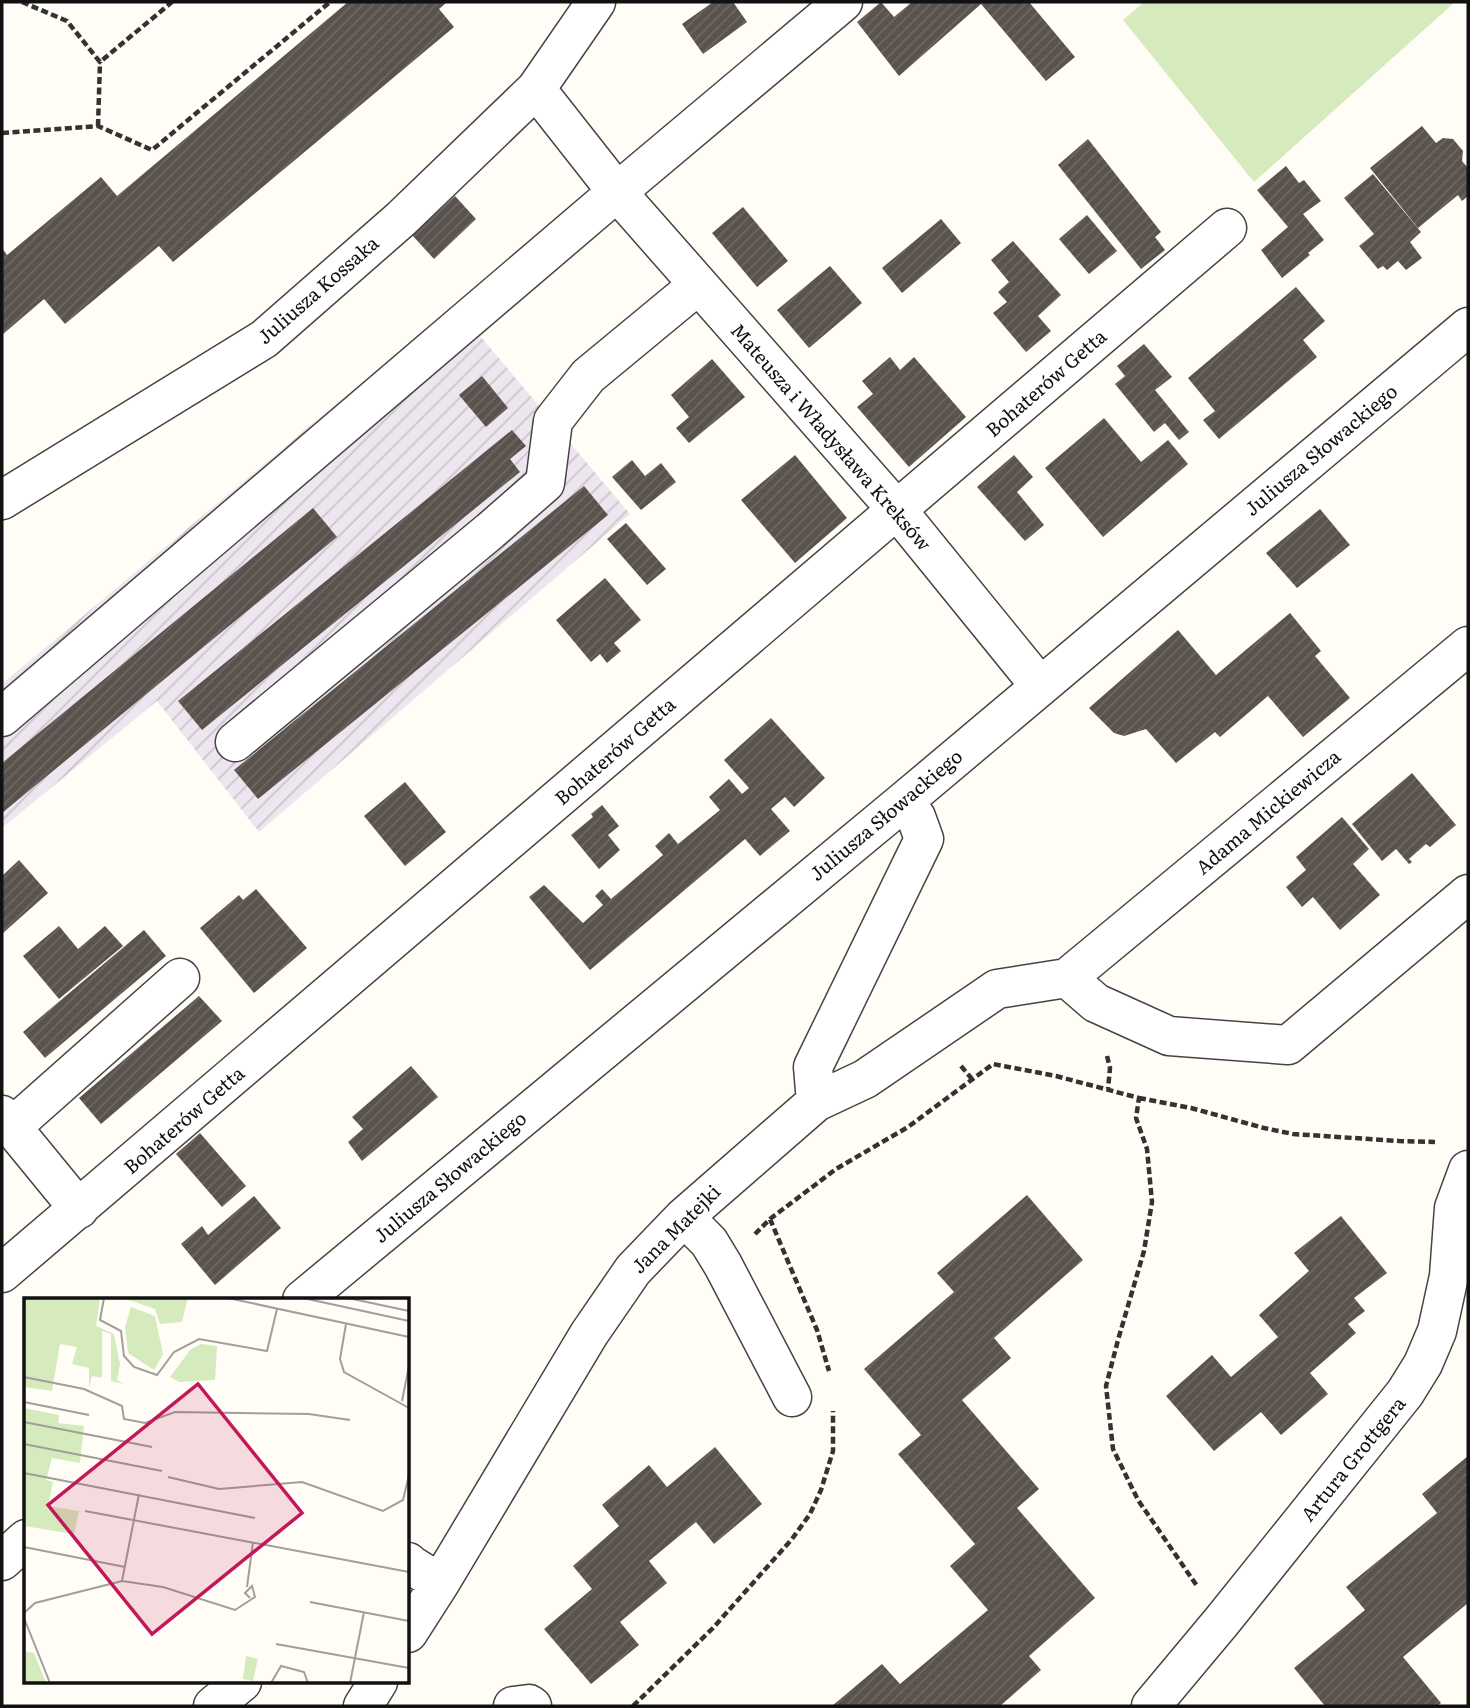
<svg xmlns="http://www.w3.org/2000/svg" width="1470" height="1708" font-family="Literata,serif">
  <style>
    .industrial { fill: url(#industrial-furrows) }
    .grass { fill: #d5ebbd }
    .building { fill: url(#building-hatch) }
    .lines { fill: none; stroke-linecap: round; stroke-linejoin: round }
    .minor-casing { stroke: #444; stroke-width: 41 }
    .path { stroke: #333; stroke-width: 4.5; stroke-dasharray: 7 3.5; stroke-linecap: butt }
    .minor { stroke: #fff; stroke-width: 38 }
    .labels { text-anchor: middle; stroke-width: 7; stroke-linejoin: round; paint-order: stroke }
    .street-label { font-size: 19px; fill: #111; stroke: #fff }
    .inset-road { fill: none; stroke: #a09f9a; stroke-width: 2 }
    .view { fill: #c2185b; fill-opacity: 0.15; stroke: #c2185b; stroke-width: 3.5 }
    .inset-edge { fill: none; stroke: #111; stroke-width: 3.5 }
  </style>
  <defs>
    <pattern id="industrial-furrows" width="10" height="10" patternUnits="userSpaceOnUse" patternTransform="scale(1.75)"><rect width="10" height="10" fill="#eee6ef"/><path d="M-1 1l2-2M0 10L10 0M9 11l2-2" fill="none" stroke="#cbc4cc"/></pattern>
    <pattern id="building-hatch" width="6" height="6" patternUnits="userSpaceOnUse" patternTransform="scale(1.75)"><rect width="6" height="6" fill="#5a524d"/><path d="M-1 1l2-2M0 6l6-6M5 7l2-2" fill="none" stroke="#6d6662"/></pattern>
  </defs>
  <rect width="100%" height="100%" fill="#fffdf5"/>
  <path class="industrial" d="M454,305L630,514L259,832L157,701L2,828V684Z"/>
  <path class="grass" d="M1144,2H1455L1254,182L1123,20Z"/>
  <path class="building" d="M348,2H447L439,9L454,27L173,262L159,246L65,324L44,299L2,335V248L7,255L101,177L117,196Z
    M713,2H733L747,22L703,54L682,24Z
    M881,2L894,17L912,2H1029L1075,57L1046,81L981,4L899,76L857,22Z
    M1422,126L1436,143L1443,138L1453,139L1463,151L1462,161L1468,168V196L1462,201L1458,195L1418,228L1370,168Z
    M1088,139L1161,232L1155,237L1165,250L1141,269L1058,165Z
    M1286,166L1299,183L1304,180L1321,201L1303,214L1324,240L1308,253L1310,255L1282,278L1261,250L1288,227L1257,190Z
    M1373,174L1421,232L1410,242L1422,258L1406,270L1398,261L1387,270L1383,266L1378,269L1359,246L1374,234L1344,198Z
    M455,196L476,219L434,259L412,235Z
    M743,207L788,261L757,287L712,233Z
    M1087,215L1117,251L1089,274L1059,239Z
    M941,219L961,243L902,293L882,268Z
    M1013,241L1061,295L1038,316L1051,331L1026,352L993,313L1007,302L998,292L1009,282L991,260Z
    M830,266L862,303L809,348L777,310Z
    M1296,287L1325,321L1303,340L1317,357L1219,439L1203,420L1215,411L1188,378Z
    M1144,344L1172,377L1155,390L1189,432L1179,440L1165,423L1154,432L1115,384L1125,376L1117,366Z
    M890,357L900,370L914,357L966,417L909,467L857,407L873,394L862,381Z
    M712,359L745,397L689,443L676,428L689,417L671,395Z
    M482,376L508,408L486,427L459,395Z
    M1104,418L1141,462L1168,440L1188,464L1103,537L1045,468Z
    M512,430L526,446L510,459L520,472L202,730L178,701Z
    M795,455L847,518L795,563L741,500Z
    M1014,455L1033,477L1017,492L1044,525L1025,541L977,487Z
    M632,460L645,476L661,463L676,482L641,510L612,477Z
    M584,486L608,515L258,799L234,770Z
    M313,508L337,537L2,813V763Z
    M1320,509L1350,545L1297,588L1266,553Z
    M626,523L666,569L647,585L607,539Z
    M605,578L641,620L614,643L621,651L607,663L600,654L591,662L556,620Z
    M1290,613L1321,651L1315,656L1350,698L1303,737L1268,696L1220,737L1215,732L1176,763L1146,729L1124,736L1114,733L1089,708L1178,630L1216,675Z
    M771,718L825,778L794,807L785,797L771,809L790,831L760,856L745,839L590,970L529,897L544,885L583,923L603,905L595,896L602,889L611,899L663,855L655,846L669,833L678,844L720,810L709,797L729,779L742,794L749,788L724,760Z
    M1412,773L1456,825L1430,847L1426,844L1409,859L1412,862L1409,864L1396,849L1382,861L1352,824Z
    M405,782L446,832L405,866L364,816Z
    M602,805L619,826L608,835L620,850L599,869L571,835L593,817L591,814Z
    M1342,817L1369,849L1353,864L1380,895L1340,930L1313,897L1302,907L1286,887L1306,870L1296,857Z
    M19,860L48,893L2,934V876Z
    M256,889L307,948L254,993L200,928L239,895L243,900Z
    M59,926L78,949L105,926L123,946L59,999L23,956Z
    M144,930L166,956L45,1058L23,1032Z
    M199,996L222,1021L101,1124L79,1098Z
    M411,1066L438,1097L362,1161L348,1142L363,1129L352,1117Z
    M200,1133L246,1186L222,1207L176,1154Z
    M1027,1195L1083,1260L994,1338L1011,1358L962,1400L1039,1489L1017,1508L1095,1598L1029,1656L1041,1670L1000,1706H832L882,1664L900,1684L988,1610L950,1566L975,1544L898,1454L921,1435L864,1369L954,1292L937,1273Z
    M254,1196L281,1228L215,1285L181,1244L202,1226L208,1235Z
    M1341,1216L1387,1273L1354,1298L1365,1311L1348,1324L1356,1333L1310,1373L1328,1394L1281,1435L1261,1412L1214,1451L1166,1396L1212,1355L1231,1377L1278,1337L1259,1315L1309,1271L1294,1253Z
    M715,1447L762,1504L714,1544L696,1522L649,1561L667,1583L620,1622L639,1645L591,1684L544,1629L592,1589L573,1566L619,1526L602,1505L649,1465L667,1487Z
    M1468,1456V1603L1403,1657L1441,1703L1437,1706H1325L1294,1668L1365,1610L1346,1587L1437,1513L1422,1494Z"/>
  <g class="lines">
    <g class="minor-casing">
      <path id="minor" d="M536,89L617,192L897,510L1040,686
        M2,500L264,339L401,219L536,89L596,2
        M2,717L617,192L843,2
        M235,742L490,531L545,483L553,421L588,376L698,285
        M1067,978L1468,646
        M1067,978L1096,1003L1169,1036L1288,1045L1468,894
        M816,1102L813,1067L924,839L916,817L903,802
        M2,1115L79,1209
        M12,1127L180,978
        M684,1217L709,1242L723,1265L792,1397
        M2,1273L1227,228
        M302,1300L903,802L1468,327
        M2,1561L26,1539
        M408,1562L411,1565L440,1583
        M408,1633L440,1583L589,1334L633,1270L684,1217L816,1102L865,1079L997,989L1067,978
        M213,1706L242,1682
        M363,1706L378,1682
        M513,1706L529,1704L532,1706
        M1151,1706L1222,1621L1405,1393L1423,1364L1437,1331L1449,1276L1454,1208L1468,1170"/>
    </g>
    <path class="path" d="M22,2L67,21L100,62L172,2
      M98,126L100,62
      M2,133L98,126L152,150L330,2
      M1107,1056L1110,1068L1108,1089
      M961,1066L972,1079
      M1139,1098L1191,1108L1264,1128L1293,1134L1399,1141L1435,1142
      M770,1219L817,1330L829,1371
      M755,1234L770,1219L836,1169L908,1127L993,1064L1056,1076L1139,1098L1136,1118L1147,1149L1152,1202L1144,1251L1118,1340L1106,1386L1113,1449L1138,1500L1197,1586
      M633,1706L713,1628L792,1539L810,1514L821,1490L833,1451V1411"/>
    <use href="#minor" class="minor"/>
  </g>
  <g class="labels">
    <g class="street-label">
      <text transform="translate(318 290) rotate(-41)" y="7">Juliusza Kossaka</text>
      <text transform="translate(1046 383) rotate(-41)" y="7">Bohaterów Getta</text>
      <text transform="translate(831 437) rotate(49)" y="7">Mateusza i Władysława Kreksów</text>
      <text transform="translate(1321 450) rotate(-40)" y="7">Juliusza Słowackiego</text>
      <text transform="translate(615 751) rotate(-41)" y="7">Bohaterów Getta</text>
      <text transform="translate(1268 812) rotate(-40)" y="7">Adama Mickiewicza</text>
      <text transform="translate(886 815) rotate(-40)" y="7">Juliusza Słowackiego</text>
      <text transform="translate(184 1120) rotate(-41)" y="7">Bohaterów Getta</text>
      <text transform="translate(450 1177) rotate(-40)" y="7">Juliusza Słowackiego</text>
      <text transform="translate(676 1229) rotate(-45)" y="7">Jana Matejki</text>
      <text transform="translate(1353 1459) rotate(-51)" y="7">Artura Grottgera</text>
    </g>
  </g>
  <g transform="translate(24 1298)">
    <rect width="385" height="385" fill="#fffdf5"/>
    <path d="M0,0H76L72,28L90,36L96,66L93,82L100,86L87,83V36L78,33V80L68,78L65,90V70L48,66L53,49L36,46L28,93L0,89ZM99,0H164L158,24L136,26L131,11ZM107,9L131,18L139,56L130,72L104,55L101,29ZM177,46L193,48L191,82L155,84L146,79L167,51ZM0,110L35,117L34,125L60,128L56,165L28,160L22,182L29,184L24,208L55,213L50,236L0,228ZM0,353L10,355L22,385H0Z" fill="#d5ebbd"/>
    <path d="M222,358L234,361L229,383L219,381Z" fill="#d5ebbd"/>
    <path class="inset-road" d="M80,0L76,22L97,33L100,58L110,69L133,77L150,54L175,41L243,53L253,11M204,0L385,39M279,0L385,23M324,0L385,13M322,26L316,61L320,74L385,110M0,79L60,91L98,108L100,121L121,125L151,114L285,116L326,122M378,103L385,68M0,104L65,117M0,124L128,149M0,146L138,173M0,175L231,220M144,179L195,191L278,184L359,213L379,202L385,177M61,213L385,274M0,249L101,269M98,283L115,196M223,289L229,244M286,304L385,323M0,315L11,305L98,283L139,289L211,312L231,299L228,288L221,295L226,300M0,320L26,385M252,346L385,370M247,385L257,368L280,374L284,385M326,385L340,314"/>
    <path class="view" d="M174,86L278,215L128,336L24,207Z"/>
    <rect width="385" height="385" class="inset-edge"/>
  </g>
  <rect width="1470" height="1708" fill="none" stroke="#111111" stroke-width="7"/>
</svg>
